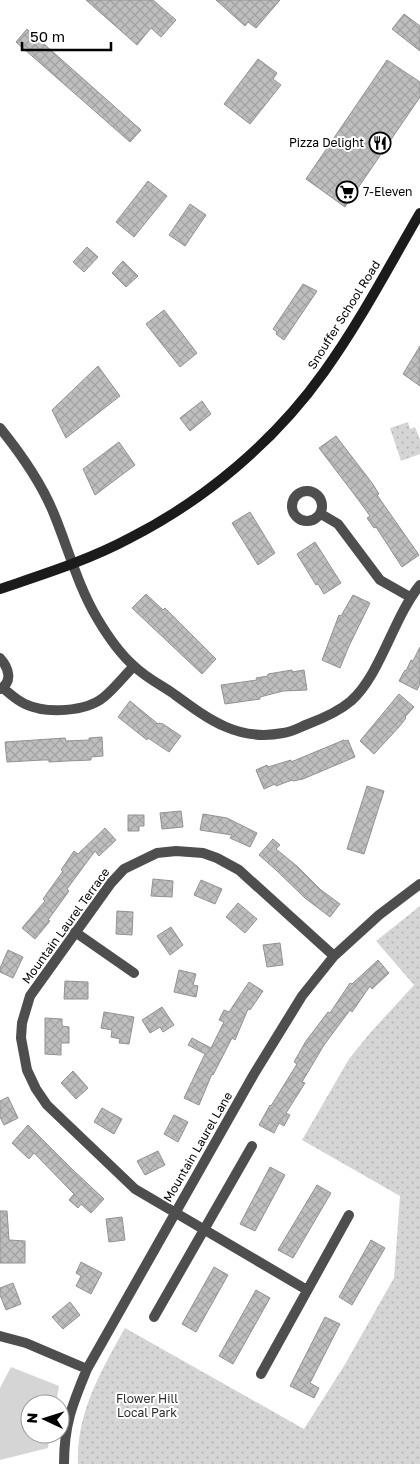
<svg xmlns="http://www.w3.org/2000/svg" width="420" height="1464" font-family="'Golos Text',sans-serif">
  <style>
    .green { fill: #d5d5d5 }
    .park { fill: url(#park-dots) }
    .building { fill: url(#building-cross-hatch); stroke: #929292 }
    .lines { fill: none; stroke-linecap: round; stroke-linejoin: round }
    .minor { stroke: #4e4e4e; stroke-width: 10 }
    .secondary { stroke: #1b1b1b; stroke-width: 10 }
    .labels { text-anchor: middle; stroke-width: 4; stroke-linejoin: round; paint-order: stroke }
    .poi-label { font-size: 12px; fill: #000; stroke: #fff; text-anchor: end }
    .street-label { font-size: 12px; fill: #000; stroke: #fff }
    .park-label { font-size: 12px; fill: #2c2c2c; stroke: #fff }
  </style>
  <defs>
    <pattern id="park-dots" width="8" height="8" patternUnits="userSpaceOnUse" patternTransform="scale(1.25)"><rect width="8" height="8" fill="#d5d5d5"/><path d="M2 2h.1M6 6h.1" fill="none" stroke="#b5b5b5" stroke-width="1.8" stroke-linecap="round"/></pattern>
    <pattern id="building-cross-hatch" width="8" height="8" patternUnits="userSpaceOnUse" patternTransform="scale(1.25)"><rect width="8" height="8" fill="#bebebe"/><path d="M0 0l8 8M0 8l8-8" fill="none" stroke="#a2a2a2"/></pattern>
  </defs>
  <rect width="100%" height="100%" fill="#fff"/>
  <path class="green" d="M11,1367L59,1386L56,1404H30V1434H50L48,1448L0,1460V1388Z"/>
  <path class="park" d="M408,422L410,429L415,427L420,440V454L401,461L390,428Z
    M420,906V1464H78C76,1413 101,1371 125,1328L304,1429L344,1366L394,1278L400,1196L302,1140L349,1059L370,1033L414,985L376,941Z"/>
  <path class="building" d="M86,0H153L176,20L161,37L151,28L137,45Z
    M216,0H280L256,28L248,22L245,26Z
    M404,14L420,26V51L392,29Z
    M27,29L141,130L130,142L16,42Z
    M258,59L277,73L273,79L281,85L250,124L224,104Z
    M387,60L420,82V97L345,207L306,179Z
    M148,181L167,196L134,237L116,222Z
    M190,204L206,215L185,246L169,235Z
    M87,247L98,257L84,272L73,262Z
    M123,261L138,276L126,287L112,273Z
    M303,284L317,291L284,340L276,334L277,332L273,329Z
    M164,310L197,353L180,367L146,324Z
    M420,346V386L403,374Z
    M98,366L120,396L66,438L52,410Z
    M202,401L211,414L190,431L180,418Z
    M336,436L372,483L379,494L377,495L419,555L402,567L376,527L374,528L367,518L370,516L360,502L319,448Z
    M119,442L135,465L95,495L83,469Z
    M250,512L275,553L258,565L232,523Z
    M315,542L341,583L324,594L318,584L316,585L297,554Z
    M146,594L163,610L165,608L216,659L202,674L132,608Z
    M353,595L370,603L349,646L340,668L322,660L339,615L341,616Z
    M420,647V684L417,690L399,681L405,670L406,671L411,660L413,661Z
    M292,670V672L304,670L307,690L283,691L260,697V699L225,704L221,685L257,680L256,678L268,676V674Z
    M399,694L414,707L405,717L406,718L399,727L374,754L360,741Z
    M130,701L158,724L159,723L163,724L181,736L169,752L148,738L147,740L118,717Z
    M102,737L103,756L91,757V760L67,761L49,762V760H43L7,762L5,742L65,738L66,741L89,740V738Z
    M344,740V741L348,740L355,757L303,779L293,781L292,780L276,786L275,784L264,789L256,770L267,765L268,767L291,760V762Z
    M367,786L384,791L364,854L347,849Z
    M181,811L183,827L162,829L160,813Z
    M203,814L227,818L257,833L250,847L230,838L232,835L200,830Z
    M128,815H144V826H139V831H128Z
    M105,828L116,840L99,856L95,851L67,889L69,891L48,920L50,921L35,939L22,928L45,901L43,899L63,871L61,870L74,851L78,854Z
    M273,839L280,845L276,849L298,867L321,890L340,904L330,917L305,898L276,870L259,855Z
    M153,879L173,881L172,897L151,896Z
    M201,880L222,889L215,904L194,895Z
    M238,903L257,919L245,933L226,917Z
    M117,911L133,912L132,935L116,934Z
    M171,927L183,945L170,955L157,936Z
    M280,943L283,965L267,967L263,945Z
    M8,950L23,957L13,978L0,972V968Z
    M378,960L389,973L372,989L370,986L352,1012L350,1010L324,1045L302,1082L305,1083L286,1113L290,1115L284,1126L279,1123L274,1133L259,1125L270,1105L271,1106L297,1064L294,1062L306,1041L328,1012L330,1013L350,983L352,984Z
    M179,970L196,974L193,985L198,986L196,997L174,992Z
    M65,981L88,982V999H64Z
    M249,982L263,991L250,1010L248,1009L235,1040L232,1038L213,1075L212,1074L199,1105L184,1098L205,1054L188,1045L192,1038L211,1048L224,1022L219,1020L224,1010L229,1012Z
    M162,1007L174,1025L163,1032L160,1027L150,1033L142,1020Z
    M104,1012L134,1017L129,1044L119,1043L120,1039L111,1037L112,1030L101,1028Z
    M45,1018L62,1019V1026L69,1027V1043H61V1055L45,1054Z
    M73,1071L88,1088L76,1099L61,1083Z
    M8,1097L18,1118L4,1125L0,1117V1101Z
    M102,1108L122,1119L114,1134L94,1122Z
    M174,1115L188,1122L178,1142L164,1134Z
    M28,1125L73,1170L104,1199L91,1213L81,1204L78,1208L69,1200L74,1194L34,1153L29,1159L12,1143Z
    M158,1151L165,1165L145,1175L137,1161Z
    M270,1167L285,1175L255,1231L240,1224Z
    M317,1185L331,1193L293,1258L278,1250Z
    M0,1211H7L9,1240L25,1241V1263H0Z
    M122,1217L125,1240L109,1242L106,1219Z
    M371,1240L385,1248L352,1305L339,1297Z
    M81,1262L102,1273L91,1294L76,1286L81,1276L76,1273Z
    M214,1267L228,1275L196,1332L182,1324Z
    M13,1283L21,1304L6,1310L0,1295V1288Z
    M256,1290L270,1298L233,1364L219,1356Z
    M70,1302L80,1315L63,1329L52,1317Z
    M325,1317L340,1324L310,1383L319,1388L314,1398L290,1386Z"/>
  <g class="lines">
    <path class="minor" d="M0,428C21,454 41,482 54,514C68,548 78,586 97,618C107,635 119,653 134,666C145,677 161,685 174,694C208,719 238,742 283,733C292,732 300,727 308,724C324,718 338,712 351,701C381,674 393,618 420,585
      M292 506a15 15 0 1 1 30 0a15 15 0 1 1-30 0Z
      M321,514L338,524L380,580L410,597
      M0,658C9,668 13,682 0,689
      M3,688C10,694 16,700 25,704C46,714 86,712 104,697C115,688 124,676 134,666
      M75,932L134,973
      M307,1290L135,1189L47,1105L36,1089L27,1070L21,1038L22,1023L30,996L111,883L124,869L157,853L176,851L203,853L217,858L239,870L334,956
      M154,1317L252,1146
      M0,1336L26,1343L87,1369
      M261,1374L349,1215
      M64,1464C64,1425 72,1405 87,1369L254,1074L302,996L334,956L379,915L420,884"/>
    <path class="secondary" d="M0,589C44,574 89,560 130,538C205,500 275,441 324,372C360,322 389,266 420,213"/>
  </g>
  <defs>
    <g id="restaurant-ring" transform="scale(1.125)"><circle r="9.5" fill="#fff" stroke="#000" stroke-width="1.5"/><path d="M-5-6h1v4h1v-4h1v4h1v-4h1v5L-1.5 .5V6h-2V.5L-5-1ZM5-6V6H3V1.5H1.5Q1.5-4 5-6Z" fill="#000"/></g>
    <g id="supermarket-ring" transform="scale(1.125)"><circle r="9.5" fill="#fff" stroke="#000" stroke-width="1.5"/><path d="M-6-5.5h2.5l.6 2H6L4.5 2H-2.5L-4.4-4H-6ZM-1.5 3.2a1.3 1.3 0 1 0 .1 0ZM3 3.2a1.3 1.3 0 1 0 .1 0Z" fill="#000"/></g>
  </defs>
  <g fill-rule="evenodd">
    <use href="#restaurant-ring" x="380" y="143"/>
    <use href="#supermarket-ring" x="347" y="192"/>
  </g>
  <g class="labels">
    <g class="poi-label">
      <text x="364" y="147">Pizza Delight</text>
      <text x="363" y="196" text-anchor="start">7-Eleven</text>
    </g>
    <g class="street-label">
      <text transform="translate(344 315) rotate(-58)" y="4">Snouffer School Road</text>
      <text transform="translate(66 926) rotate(-54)" y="4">Mountain Laurel Terrace</text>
      <text transform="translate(198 1147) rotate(-60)" y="4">Mountain Laurel Lane</text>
    </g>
    <g class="park-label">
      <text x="147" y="1403">Flower Hill<tspan x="147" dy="14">Local Park</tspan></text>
    </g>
  </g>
  <g transform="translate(45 1419) rotate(274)"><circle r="24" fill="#ffffff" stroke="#999999"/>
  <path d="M0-4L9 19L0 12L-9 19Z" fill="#000000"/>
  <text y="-8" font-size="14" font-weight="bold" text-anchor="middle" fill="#000000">N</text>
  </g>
  <path d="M22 42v8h89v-8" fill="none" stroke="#000000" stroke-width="2.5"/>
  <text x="30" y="42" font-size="15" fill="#000000" stroke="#ffffff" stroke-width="4" paint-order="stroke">50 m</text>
</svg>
